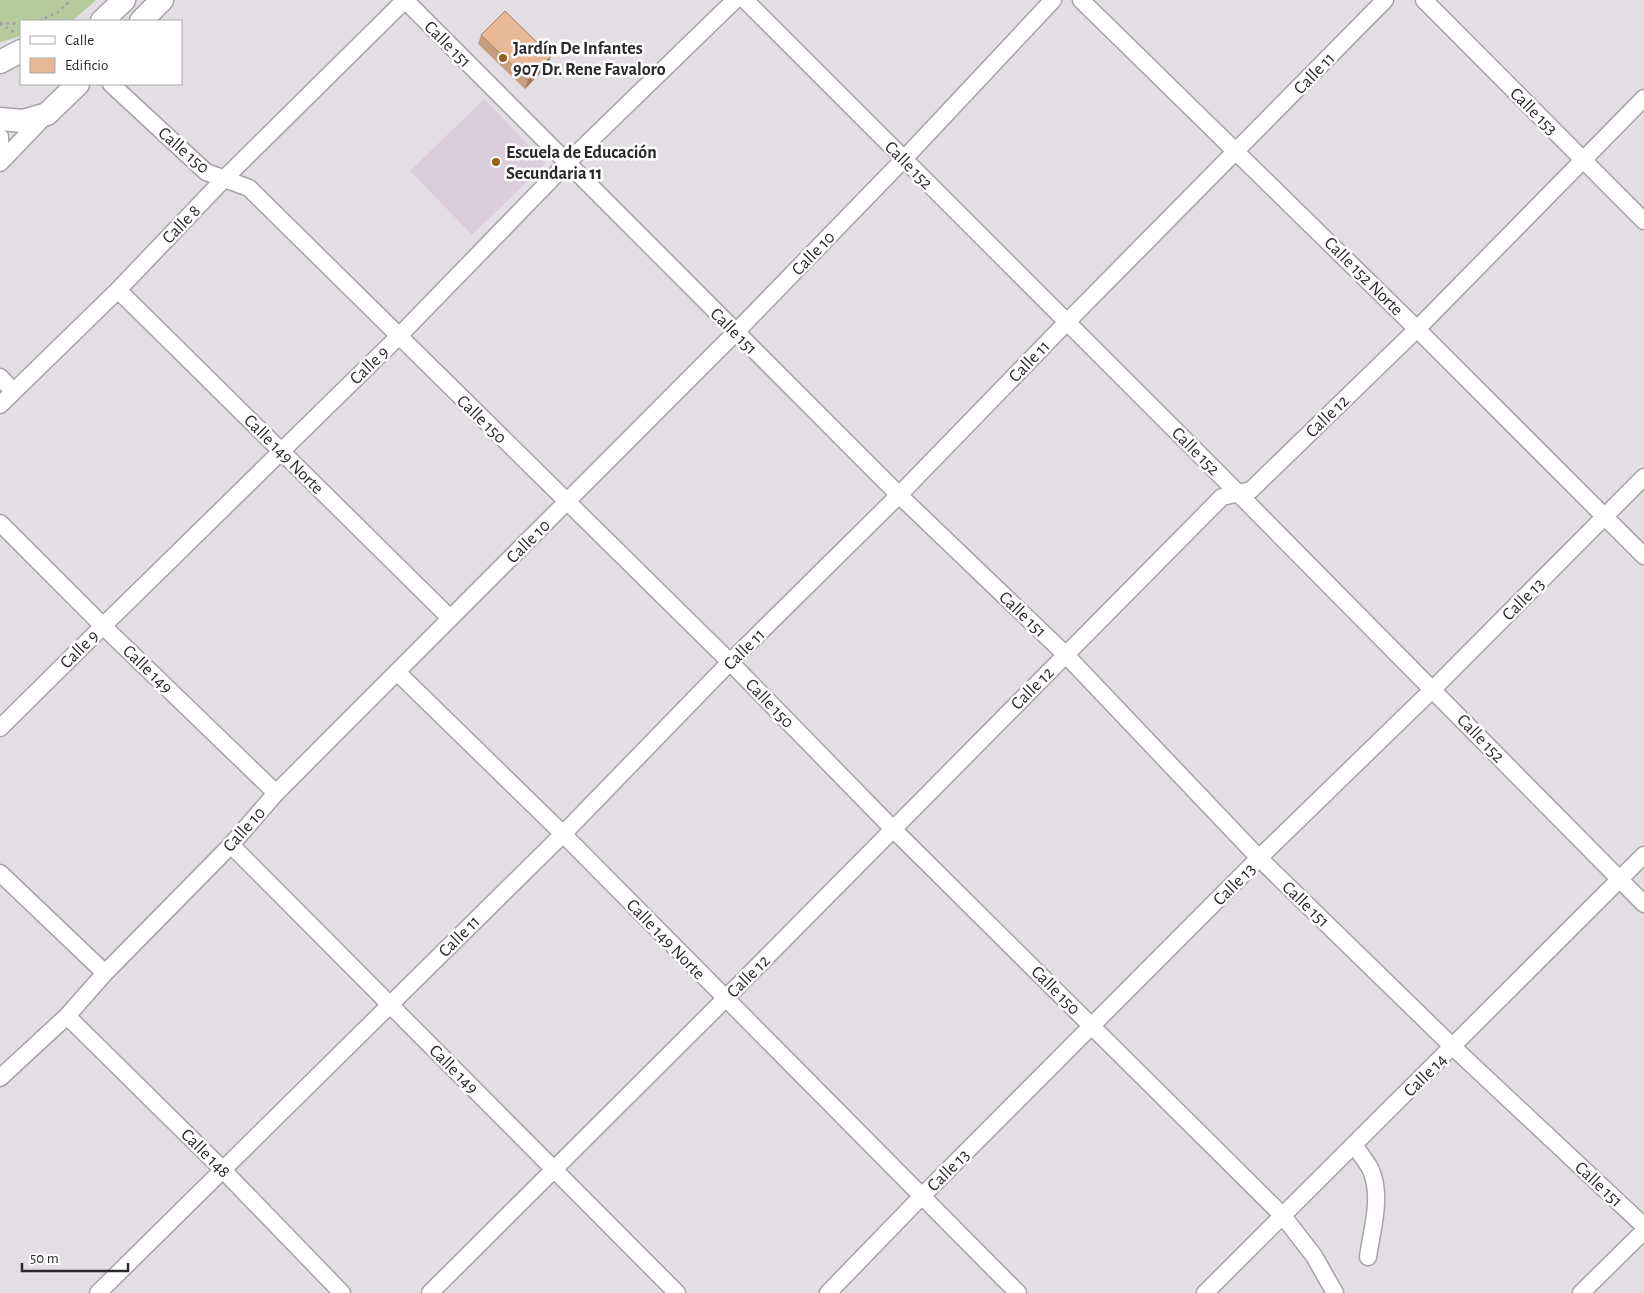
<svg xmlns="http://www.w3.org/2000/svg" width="1644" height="1293" font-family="'Alegreya Sans',sans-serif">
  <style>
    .built { fill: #dacedb }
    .green { fill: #b6cb9b }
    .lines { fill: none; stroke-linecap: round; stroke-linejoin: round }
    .minor-casing { stroke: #a7a1a8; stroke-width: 19 }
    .secondary-casing { stroke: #a7a1a8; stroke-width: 25 }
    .path { stroke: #a5a0a6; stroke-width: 2.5; stroke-dasharray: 2.5 4; stroke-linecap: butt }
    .minor { stroke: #fff; stroke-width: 16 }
    .secondary { stroke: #fff; stroke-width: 22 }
    .wall { fill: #c69e80 }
    .shaded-wall { fill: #a18168 }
    .building { fill: #e6b895; stroke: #a18168 }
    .poi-dot { fill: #976119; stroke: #fff; stroke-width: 2 }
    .labels { text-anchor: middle; stroke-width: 5; stroke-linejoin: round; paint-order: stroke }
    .street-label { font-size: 18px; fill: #2b292b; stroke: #fff }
    .poi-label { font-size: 18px; font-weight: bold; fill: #2b292b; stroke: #fff; text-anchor: start }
  </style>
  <rect width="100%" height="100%" fill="#e3dde4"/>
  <path class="built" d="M484,99L546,163L472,235L410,171Z"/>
  <path class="green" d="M0,0H96L72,21H21V36L0,42Z"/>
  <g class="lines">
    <g class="minor-casing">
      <path id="minor" d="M405,0L899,495L1065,654L1259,858L1453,1047L1644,1226
        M745,0L1226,481L1644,904
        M1081,0L1417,329L1644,556
        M1424,0L1644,221
        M111,84L206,172L249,188L730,662L893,829L1283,1216L1314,1256L1335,1293
        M0,137L1,162
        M0,163L47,114
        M118,290L450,618
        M0,377L13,391
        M0,405L118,290L224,179L405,0
        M0,523L103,626L276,793
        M397,672L563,834L1018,1293
        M0,728L103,626L398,337L567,163L735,0
        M231,845L677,1293
        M0,873L105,973
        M67,1016L222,1169L342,1293
        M0,1078L67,1016L105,973L231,845L276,793L736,332L903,160L1053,0
        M1354,1145C1359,1152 1365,1160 1370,1168C1383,1195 1372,1229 1368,1257
        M98,1293L563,834L730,662L899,495L1066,323L1385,0
        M430,1293L725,999L1222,497L1251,490L1417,329L1644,98
        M828,1293L921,1197L1259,858L1433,689L1644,477
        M1205,1293L1644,855
        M1581,1293L1644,1231"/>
    </g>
    <g class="secondary-casing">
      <path id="secondary" d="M102,21L124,0
        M141,21L162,0
        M0,62L21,51
        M0,119L23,121L47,114L78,84"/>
    </g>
    <path class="path" d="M39,21L58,12L71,0
      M0,23L21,24
      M0,24L16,33"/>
    <use href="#minor" class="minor"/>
    <use href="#secondary" class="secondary"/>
  </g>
  <path class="wall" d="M481,35L548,65L525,89L478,44Z"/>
  <path class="shaded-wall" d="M551,56L548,65L525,89L528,80Z"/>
  <path class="building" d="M505,11L551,56L528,80L481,35Z"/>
  <g class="poi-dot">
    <circle cx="503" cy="58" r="5"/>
    <circle cx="496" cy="162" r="5"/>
  </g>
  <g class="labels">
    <g class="street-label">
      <text transform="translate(448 44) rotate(45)" y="6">Calle 151</text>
      <text transform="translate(1314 73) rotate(-46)" y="6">Calle 11</text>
      <text transform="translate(1534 111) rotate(45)" y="6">Calle 153</text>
      <text transform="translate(184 150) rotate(41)" y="6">Calle 150</text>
      <text transform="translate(909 165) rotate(45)" y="6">Calle 152</text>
      <text transform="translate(181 224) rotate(-46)" y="6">Calle 8</text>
      <text transform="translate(813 253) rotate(-46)" y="6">Calle 10</text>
      <text transform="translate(1364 276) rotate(45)" y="6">Calle 152 Norte</text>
      <text transform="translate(734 331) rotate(45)" y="6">Calle 151</text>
      <text transform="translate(1029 361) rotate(-46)" y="6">Calle 11</text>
      <text transform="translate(369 365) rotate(-44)" y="6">Calle 9</text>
      <text transform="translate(1327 416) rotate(-44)" y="6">Calle 12</text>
      <text transform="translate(482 419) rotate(44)" y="6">Calle 150</text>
      <text transform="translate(1196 451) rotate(45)" y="6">Calle 152</text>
      <text transform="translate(284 454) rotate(45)" y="6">Calle 149 Norte</text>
      <text transform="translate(528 541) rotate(-45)" y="6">Calle 10</text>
      <text transform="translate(1523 599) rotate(-45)" y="6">Calle 13</text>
      <text transform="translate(1023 614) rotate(44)" y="6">Calle 151</text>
      <text transform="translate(79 649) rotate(-45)" y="6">Calle 9</text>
      <text transform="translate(744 649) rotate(-45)" y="6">Calle 11</text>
      <text transform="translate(148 669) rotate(44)" y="6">Calle 149</text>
      <text transform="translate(1032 688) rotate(-45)" y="6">Calle 12</text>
      <text transform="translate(770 703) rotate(46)" y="6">Calle 150</text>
      <text transform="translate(1481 738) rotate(46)" y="6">Calle 152</text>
      <text transform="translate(244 829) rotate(-48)" y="6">Calle 10</text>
      <text transform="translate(1234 884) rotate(-45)" y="6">Calle 13</text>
      <text transform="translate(1306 904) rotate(44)" y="6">Calle 151</text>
      <text transform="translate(459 936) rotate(-45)" y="6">Calle 11</text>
      <text transform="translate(666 939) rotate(46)" y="6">Calle 149 Norte</text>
      <text transform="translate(748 976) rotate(-45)" y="6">Calle 12</text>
      <text transform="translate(1056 990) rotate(45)" y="6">Calle 150</text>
      <text transform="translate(454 1069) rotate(45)" y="6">Calle 149</text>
      <text transform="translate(1425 1075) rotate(-45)" y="6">Calle 14</text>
      <text transform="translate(206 1153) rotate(45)" y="6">Calle 148</text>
      <text transform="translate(948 1170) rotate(-45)" y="6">Calle 13</text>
      <text transform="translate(1599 1184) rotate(43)" y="6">Calle 151</text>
    </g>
    <g class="poi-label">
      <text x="513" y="54">Jardín De Infantes<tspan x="513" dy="21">907 Dr. Rene Favaloro</tspan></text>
      <text x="506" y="158">Escuela de Educación<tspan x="506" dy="21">Secundaria 11</tspan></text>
    </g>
  </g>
  <rect x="20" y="20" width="162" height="65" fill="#ffffff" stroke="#aaa9aa"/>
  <rect x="30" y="36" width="25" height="8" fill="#ffffff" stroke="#aaa9aa"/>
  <text x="65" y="45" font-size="15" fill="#2b292b">Calle</text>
  <rect x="30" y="58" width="25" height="15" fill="#e6b895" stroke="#aaa9aa"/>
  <text x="65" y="70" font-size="15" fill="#2b292b">Edificio</text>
  <path d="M22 1263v8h106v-8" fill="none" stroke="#2b292b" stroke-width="2.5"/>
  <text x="30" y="1263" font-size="15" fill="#2b292b" stroke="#ffffff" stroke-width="4" paint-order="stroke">50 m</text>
</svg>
